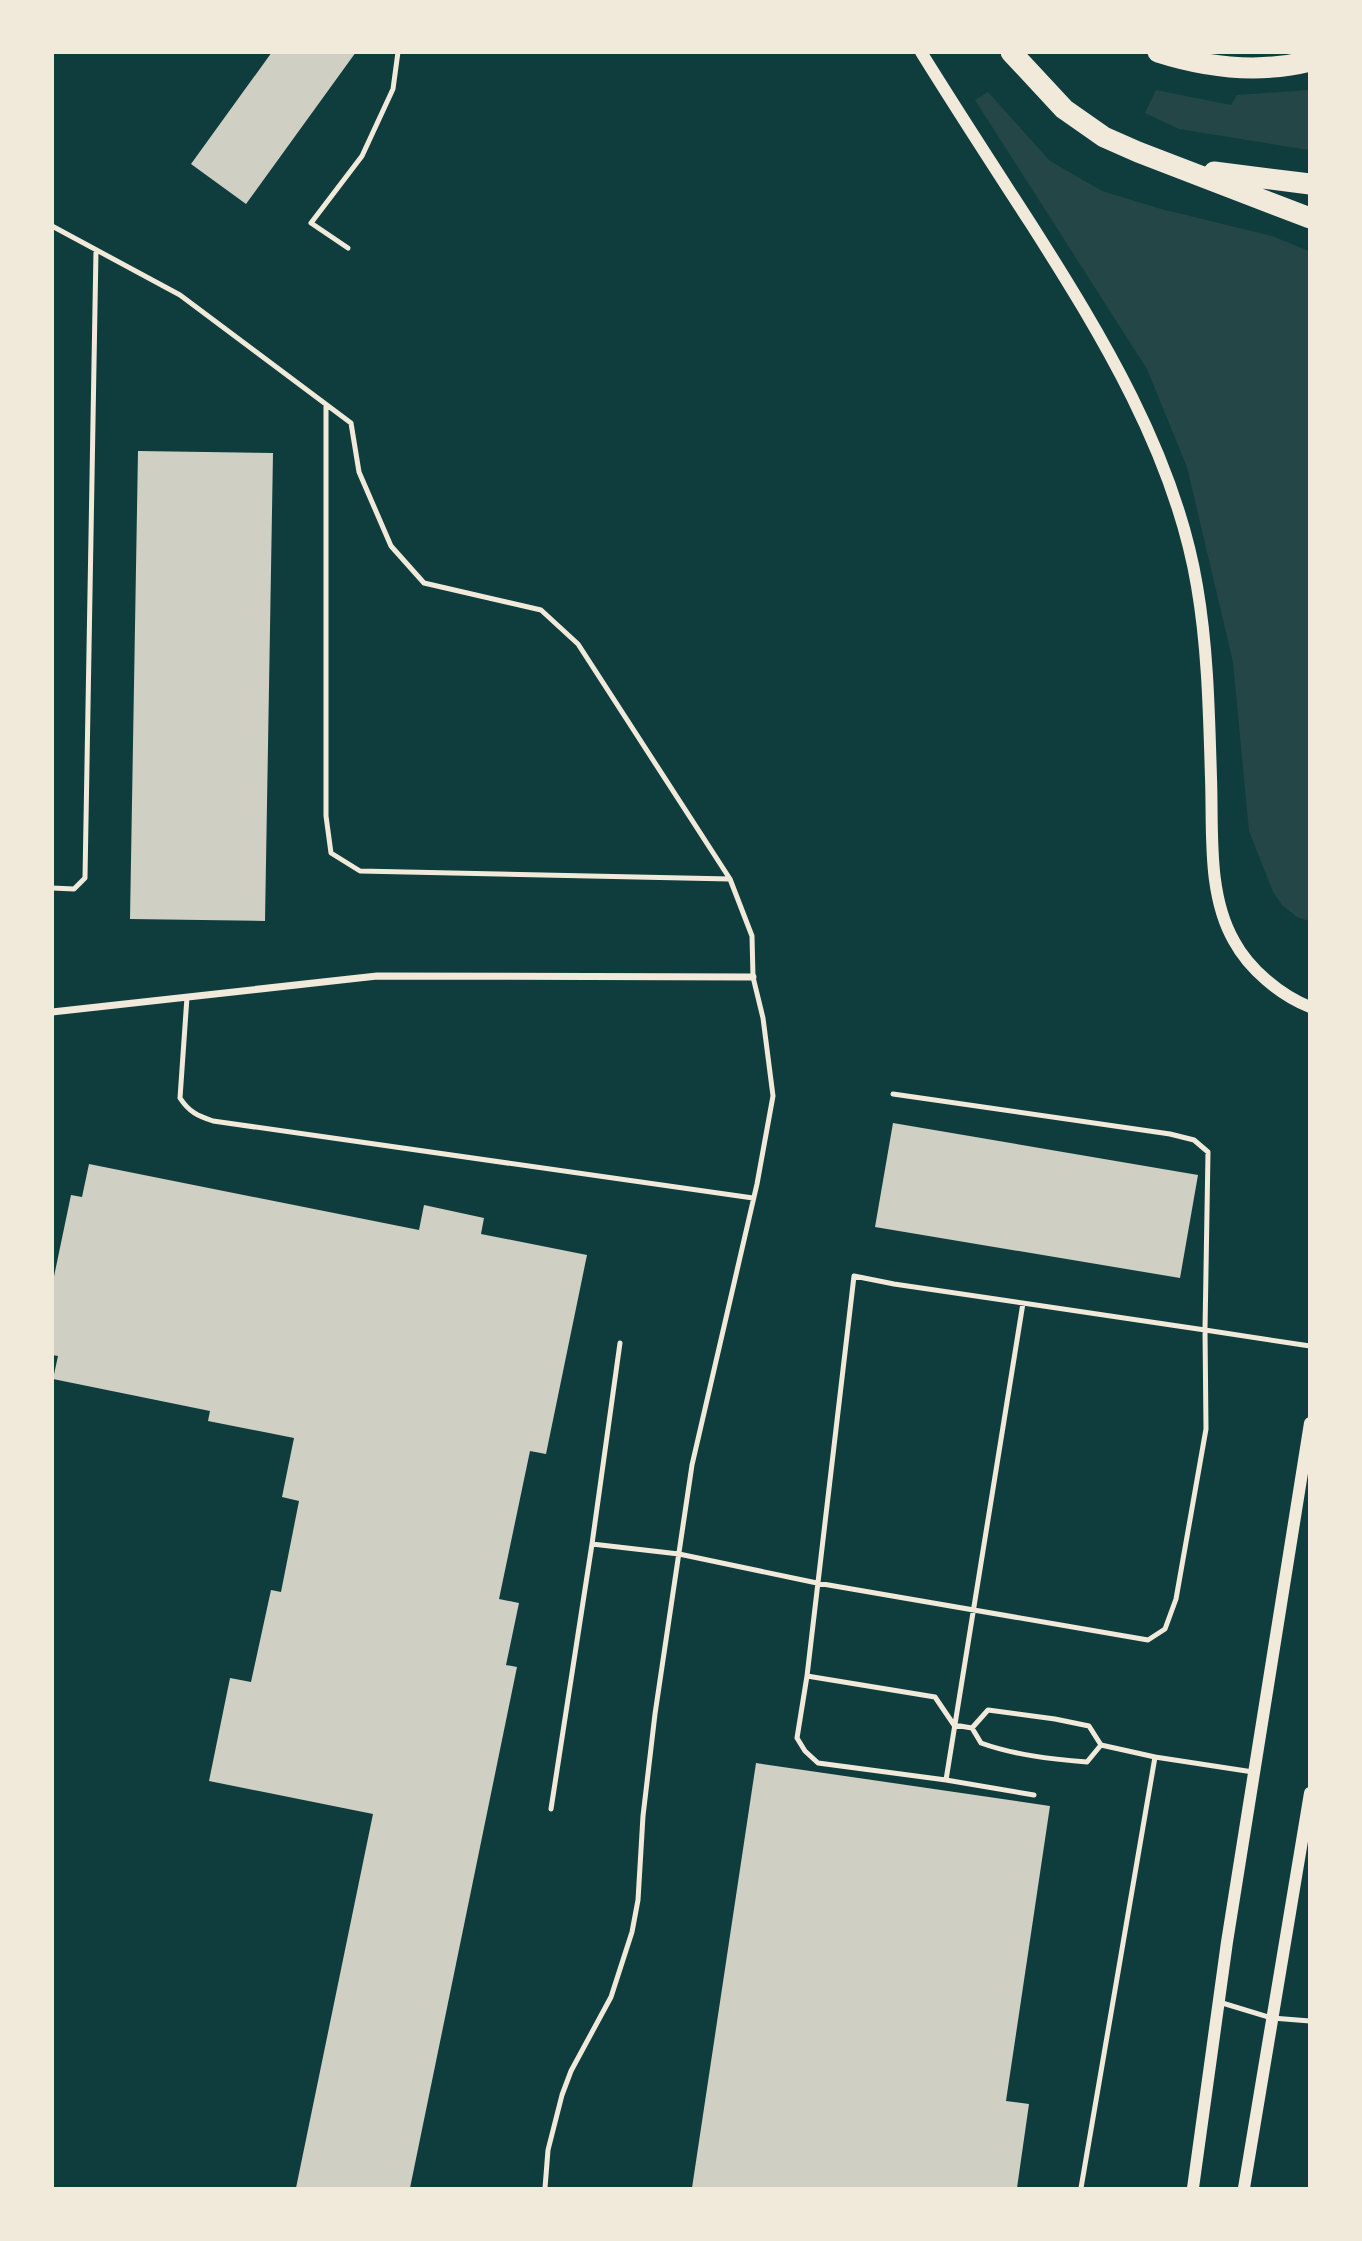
<svg xmlns="http://www.w3.org/2000/svg" width="1362" height="2241" font-family="Signika,sans-serif">
  <style>
    .green { fill: #244646 }
    .building { fill: #cfcfc3 }
    .lines { fill: none; stroke-linecap: round; stroke-linejoin: round }
    .service { stroke: #f1e9da; stroke-width: 5 }
    .minor { stroke: #f1e9da; stroke-width: 7 }
    .tertiary { stroke: #f1e9da; stroke-width: 12 }
    .motorway { stroke: #f1e9da; stroke-width: 21 }
  </style>
  <rect width="100%" height="100%" fill="#0f3d3e"/>
  <path class="green" d="M1156,90L1231,105L1237,95L1309,90V150L1179,129L1145,113Z
    M988,92L1050,161L1102,191L1161,209L1272,236L1309,251V921L1297,917L1282,905L1273,892L1249,831L1233,662L1187,467L1147,369L975,100Z"/>
  <path class="building" d="M272,52H356L246,204L191,164Z
    M138,451L273,453L265,921L130,919Z
    M893,1123L1198,1175L1180,1278L875,1227Z
    M89,1164L419,1230L424,1205L484,1218L481,1234L587,1255L546,1454L530,1451L499,1599L519,1603L506,1665L517,1667L410,2188H296L373,1814L209,1781L230,1678L251,1682L271,1590L281,1592L299,1501L282,1497L294,1438L208,1421L210,1411L53,1379L58,1356L52,1355V1286L71,1195L82,1197Z
    M756,1763L1050,1806L1006,2101L1029,2104L1017,2188H692Z"/>
  <g class="lines">
    <path class="service" d="M52,226L180,295L351,423L359,472L391,546L424,583L541,610L578,644L730,879L752,936L753,977L763,1018L773,1096L757,1184L692,1465L655,1714L643,1816L638,1900L632,1932L611,1997L571,2071L562,2095L548,2150L545,2188
      M348,248L311,223L362,156L393,89L398,52
      M326,405V816L331,853L360,871L730,879
      M52,888L74,889L85,878L96,250
      M187,997L180,1098C189,1112 198,1116 213,1121L753,1198
      M893,1094L1170,1134L1194,1140L1208,1152L1205,1330L894,1284L854,1276L807,1676L935,1697L954,1725L972,1728L981,1743C1014,1755 1051,1759 1087,1762L1101,1745
      M592,1544L679,1554L817,1583L1148,1640L1165,1629L1176,1599L1206,1429L1205,1330L1310,1346
      M807,1676L797,1738L805,1751L818,1763L946,1780L1023,1303
      M972,1728L988,1710L1055,1719L1089,1726L1101,1745L1155,1757
      M946,1780L1034,1795
      M551,1809L592,1544L620,1343
      M1219,2002L1272,2018L1310,2021
      M1081,2188L1155,1757L1253,1772"/>
    <path class="minor" d="M52,1012L377,976L753,977"/>
    <path class="tertiary" d="M921,52C957,110 994,167 1031,224C1101,334 1175,455 1197,586C1208,650 1209,714 1211,778C1213,831 1207,894 1234,941C1249,969 1280,995 1310,1007
      M1193,2188L1227,1942L1310,1423
      M1244,2188L1310,1793"/>
    <path class="motorway" d="M1011,52L1064,109L1104,137L1138,152L1310,218
      M1158,52C1208,68 1258,74 1310,61
      M1214,172L1310,184"/>
  </g>
  <rect width="1362" height="2241" fill="none" stroke="#f1e9da" stroke-width="108"/>
</svg>
